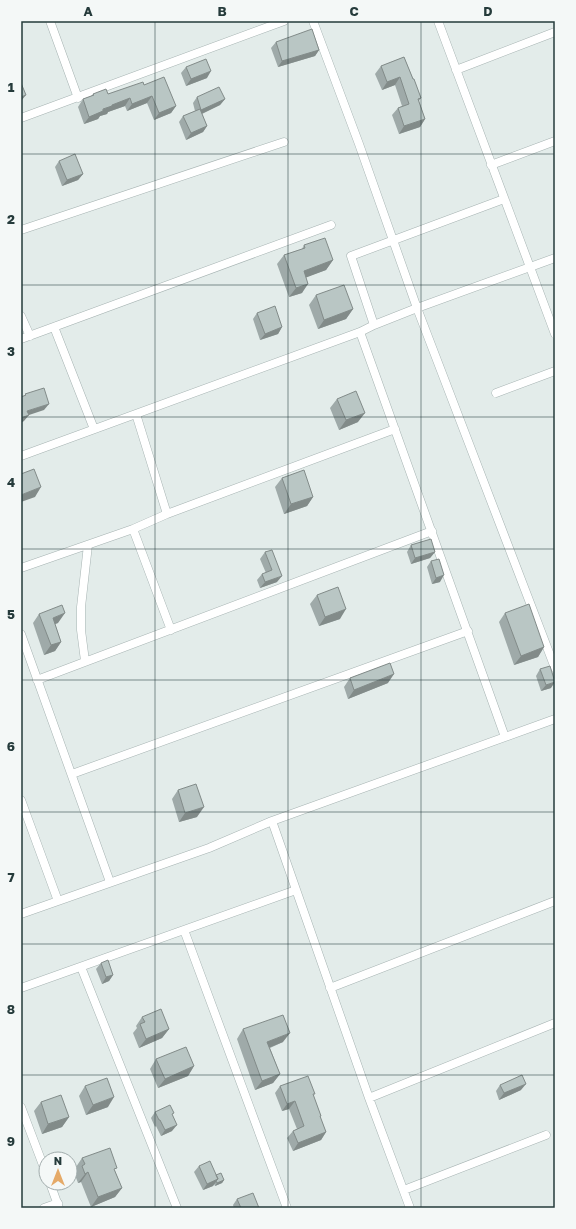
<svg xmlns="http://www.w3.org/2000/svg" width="576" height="1229" font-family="'Golos Text',sans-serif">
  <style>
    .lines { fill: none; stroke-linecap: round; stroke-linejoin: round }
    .minor-casing { stroke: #a6b3b2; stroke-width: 9 }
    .minor { stroke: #fff; stroke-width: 8 }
    .wall { fill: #9faaa9 }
    .shaded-wall { fill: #828b89 }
    .building { fill: #b9c6c4; stroke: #828b89 }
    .grid { fill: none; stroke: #253b3b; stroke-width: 1; stroke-opacity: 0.55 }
    .neatline { fill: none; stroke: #253b3b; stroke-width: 1.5 }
    .grid-label { font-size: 13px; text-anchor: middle; font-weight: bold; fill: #253b3b }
  </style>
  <rect width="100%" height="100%" fill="#e3ecea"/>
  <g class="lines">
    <g class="minor-casing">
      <path id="minor" d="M50,21L78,98
        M313,21L359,144L417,308L555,668
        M438,21L555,334
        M456,70L555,32
        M21,118L284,21
        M491,165L555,141
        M21,230L284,142
        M21,316L30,336
        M374,325L351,256L504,199
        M54,327L94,429
        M360,332L505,737
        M21,339L331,225
        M496,393L555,371
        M136,414L167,514L133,529L171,630
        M21,456L360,332L374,325L417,308L555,258
        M167,514L395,429
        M21,568L133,529
        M21,634L110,882
        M85,661L81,630V607L88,545
        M37,680L432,531
        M72,774L468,631
        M21,800L58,901
        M272,821L369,1098L410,1208
        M21,914L209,848L272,821L555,719
        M184,930L287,1208
        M81,967L177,1208
        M21,988L296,890
        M330,988L555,901
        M369,1098L555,1023
        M21,1107L46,1173
        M50,1183L59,1208
        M404,1190L546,1135
        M44,1208L58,1203"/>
    </g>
    <use href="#minor" class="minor"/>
  </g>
  <path class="wall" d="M276,42L319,50L315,56L278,67L271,48Z
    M404,57L421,98L419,101L425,119L420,127L399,134L392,115L398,108L402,106L395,85L382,90L375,74L381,66Z
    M186,67L207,78L186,86L181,73Z
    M144,85L176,106L171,113L154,120L147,103L127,111L125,106L108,112L107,114L100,116L98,119L84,124L78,107L83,99L91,96L93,94H108Z
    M197,97L225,99L220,105L202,114L207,126L203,132L186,140L179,122L183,116L195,111L193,103Z
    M59,161L83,174L78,180L62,186L55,167Z
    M304,245L333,260L326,270L306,277L302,293L289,297L277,264L284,255L302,249Z
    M316,295L353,309L346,319L318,329L309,305Z
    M257,313L282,327L278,334L260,340L253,319Z
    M337,399L358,422L339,430L330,408Z
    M282,478L313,497L307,506L284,514L275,487Z
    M411,545L435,552L430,558L411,564L407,552Z
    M265,552L277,582L260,588L257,580L262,574L266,573L260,559Z
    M431,561L440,582L432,584L427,567Z
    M317,595L340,619L319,626L310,604Z
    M505,613L544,647L538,657L514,665L499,622Z
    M39,614L58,623L55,624L61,642L55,651L44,655L33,623Z
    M540,669L551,688L541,691L536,676Z
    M350,678L388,683L348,699L344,687Z
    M178,790L197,817L179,822L172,799Z
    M101,963L113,975L109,981L102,984L96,969Z
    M142,1017L169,1029L162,1038L139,1048L133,1033L137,1028L136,1026Z
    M243,1029L283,1042L270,1048L280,1074L273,1083L255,1090L237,1039Z
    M156,1059L194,1066L188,1076L158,1088L150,1069Z
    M500,1085L521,1090L499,1100L496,1091Z
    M85,1086L108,1107L86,1115L79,1096Z
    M280,1086L313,1095L321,1116L320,1117L326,1132L321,1140L293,1151L287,1138L293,1131L297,1129L289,1109L282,1111L275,1093Z
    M41,1102L69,1117L62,1127L42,1134L34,1111Z
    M155,1112L173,1116L172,1131L161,1136L156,1126L155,1127L151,1118Z
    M82,1158L115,1171L122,1188L115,1197L91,1207L81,1182L78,1183L75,1175L77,1172L76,1167Z
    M199,1166L216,1175L224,1180L222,1183L215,1186L214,1184L213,1186L203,1190L194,1172Z
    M237,1199L259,1208H234L233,1205Z"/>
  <path class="shaded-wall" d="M319,50L315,56L278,67L282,61Z
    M211,71L207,78L186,86L191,79Z
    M400,77L395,85L382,90L387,82Z
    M26,95L21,101V102V97Z
    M152,96L147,103L127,111L132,104Z
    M130,98L125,106L108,112L107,114L100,116L98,119L84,124L89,117L112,105Z
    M225,99L220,105L197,116L201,110Z
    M176,106L171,113L154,120L159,113Z
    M425,119L420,127L399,134L404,126Z
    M207,126L203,132L186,140L191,133Z
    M83,174L78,180L62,186L67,180Z
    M333,260L326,270L297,281L304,271Z
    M308,284L302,293L289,297L296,288Z
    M353,309L346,319L318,329L324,320Z
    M282,327L278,334L260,340L265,334Z
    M49,404L44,410L29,415L24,421L21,423V418L27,411Z
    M365,413L358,422L339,430L346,420Z
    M41,487L35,497L21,502V495Z
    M313,497L307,506L284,514L291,504Z
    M435,552L430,558L411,564L415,558Z
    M444,575L440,582L432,584L436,578Z
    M282,576L277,582L260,588L265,582Z
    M346,609L340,619L319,626L325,617Z
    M65,613L58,623L46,627L53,618Z
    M61,642L55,651L44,655L51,645Z
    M544,647L538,657L514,665L521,656Z
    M394,674L388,683L348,699L354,690Z
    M555,682L551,688L541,691L546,685Z
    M204,807L197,817L179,822L185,813Z
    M113,975L109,981L102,984L106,977Z
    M169,1029L162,1038L139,1048L146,1039Z
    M290,1033L283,1042L261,1051L267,1042Z
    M194,1066L188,1076L158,1088L165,1079Z
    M280,1074L273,1083L255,1090L262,1081Z
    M526,1084L521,1090L499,1100L504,1093Z
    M114,1097L108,1107L86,1115L93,1105Z
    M295,1101L289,1109L282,1111L287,1104Z
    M69,1117L62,1127L42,1134L48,1124Z
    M177,1125L172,1131L161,1136L165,1130Z
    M326,1132L321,1140L293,1151L298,1143Z
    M88,1172L81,1182L78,1183L85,1174Z
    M218,1179L213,1186L203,1190L207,1184Z
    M224,1180L222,1183L215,1186L217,1183Z
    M122,1188L115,1197L91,1207L98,1197Z"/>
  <path class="building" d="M312,29L319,50L282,61L276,42Z
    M404,57L413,79H414L421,98L418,99L425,119L404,126L398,108L409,104L400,77L387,82L381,66Z
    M206,59L211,71L191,79L186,67Z
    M164,77L176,106L159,113L152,96L132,104L130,98L112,105V106L103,109V111L89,117L83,99L94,95L93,94L106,89L108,94L143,82L144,85Z
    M21,83L26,95L21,97Z
    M219,87L225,99L201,110L197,97Z
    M200,109L207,126L191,133L183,116Z
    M75,154L83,174L67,180L59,161Z
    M325,238L333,260L304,271L308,284L296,288L284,255L305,248L304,245Z
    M344,285L353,309L324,320L316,295Z
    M275,306L282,327L265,334L257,313Z
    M44,388L49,404L27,411L29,415L21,418V397L26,395L25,394Z
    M356,391L365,413L346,420L337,399Z
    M34,469L41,487L21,495V474Z
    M304,470L313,497L291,504L282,478Z
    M431,539L435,552L415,558L411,545Z
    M272,550L282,576L265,582L262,574L272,570L265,552Z
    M439,559L444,575L436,578L431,561Z
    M338,587L346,609L325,617L317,595Z
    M529,604L544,647L521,656L505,613Z
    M62,605L65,613L53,618L61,642L51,645L39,614Z
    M390,663L394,674L354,690L350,678Z
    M550,666L555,682L546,685L540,669Z
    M196,784L204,807L185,813L178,790Z
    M108,960L113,975L106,977L101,963Z
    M161,1009L169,1029L146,1039L140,1024L145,1022L142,1017Z
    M283,1015L290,1033L267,1042L280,1074L262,1081L243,1029Z
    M186,1047L194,1066L165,1079L156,1059Z
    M522,1075L526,1084L504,1093L500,1085Z
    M308,1076L315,1094H313L321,1116H320L326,1132L298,1143L293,1131L304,1126L295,1101L287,1104L280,1086Z
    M107,1078L114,1097L93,1105L85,1086Z
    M61,1095L69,1117L48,1124L41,1102Z
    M170,1105L174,1113L172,1114L177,1125L165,1130L160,1120H159L155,1112Z
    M110,1148L117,1168L114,1169L122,1188L98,1197L88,1172L85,1174L82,1166L85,1164L82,1158Z
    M210,1161L218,1179L207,1184L199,1166Z
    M221,1173L224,1180L217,1183L216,1181L218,1179L216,1175Z
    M253,1193L259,1208H241L237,1199Z"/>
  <path class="grid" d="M155,21V1208M288,21V1208M421,21V1208M21,154H555M21,285H555M21,417H555M21,549H555M21,680H555M21,812H555M21,944H555M21,1075H555"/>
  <rect width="576" height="1229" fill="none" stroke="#f4f8f7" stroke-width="44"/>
  <g transform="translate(58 1171)"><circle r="19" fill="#f4f8f7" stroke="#a1acac"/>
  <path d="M0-3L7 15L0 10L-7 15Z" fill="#e5aa68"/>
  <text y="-6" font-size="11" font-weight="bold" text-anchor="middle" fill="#253b3b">N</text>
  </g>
  <rect x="22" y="22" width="532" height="1185" class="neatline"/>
  <g class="grid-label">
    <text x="88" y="16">A</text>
    <text x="222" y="16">B</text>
    <text x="354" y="16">C</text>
    <text x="488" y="16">D</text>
    <text x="11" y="92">1</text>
    <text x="11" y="224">2</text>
    <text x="11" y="356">3</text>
    <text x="11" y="487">4</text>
    <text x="11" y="619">5</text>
    <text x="11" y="751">6</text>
    <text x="11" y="882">7</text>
    <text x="11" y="1014">8</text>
    <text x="11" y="1146">9</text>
  </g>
</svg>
